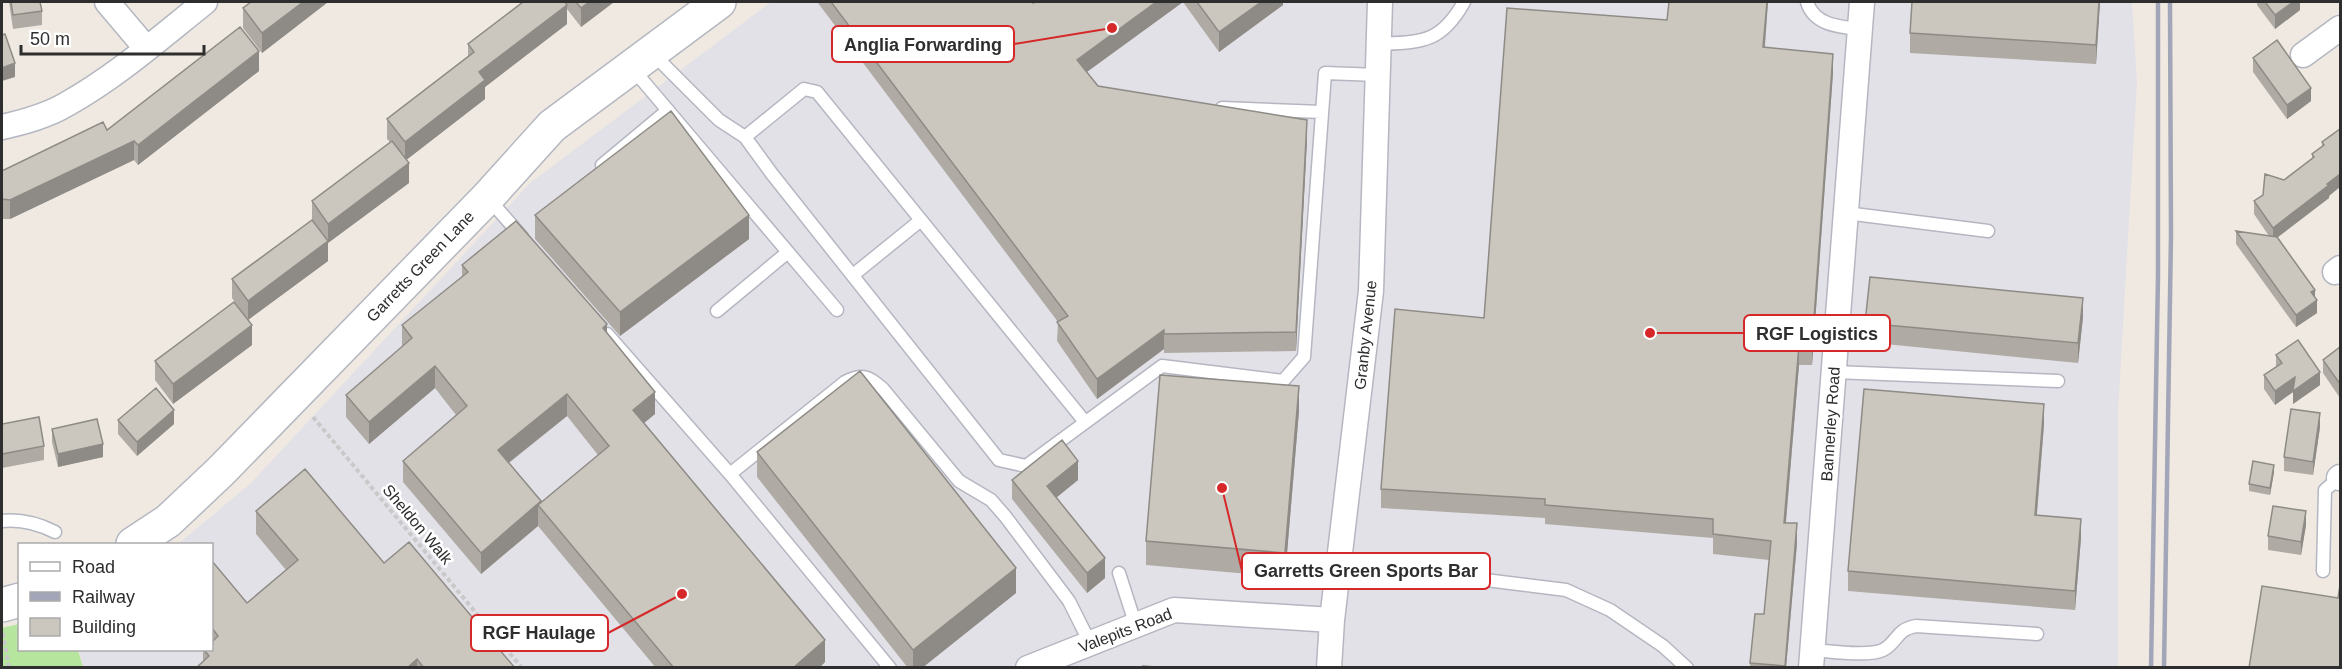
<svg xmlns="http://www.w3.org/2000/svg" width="2342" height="669" font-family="Helvetica,sans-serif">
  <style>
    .industrial { fill: #e3e1e8 }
    .green { fill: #b6e59e }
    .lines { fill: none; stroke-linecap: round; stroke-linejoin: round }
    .lane-casing { stroke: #b4b7c1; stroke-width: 15 }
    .street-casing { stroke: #b4b7c1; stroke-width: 27 }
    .secondary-casing { stroke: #b4b7c1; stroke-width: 36 }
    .path { stroke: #c9c9c9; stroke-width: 4; stroke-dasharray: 4.5 3; stroke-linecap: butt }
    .lane { stroke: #fff; stroke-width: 12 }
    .street { stroke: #fff; stroke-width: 24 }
    .secondary { stroke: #fff; stroke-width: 33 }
    .rail { stroke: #a3a6b8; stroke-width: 4.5 }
    .wall { fill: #afaba4; fill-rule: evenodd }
    .shaded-wall { fill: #8e8b86 }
    .building { fill: #cbc7bf; stroke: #8e8b86; stroke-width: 1.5 }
    .labels { text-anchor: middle; stroke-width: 5; stroke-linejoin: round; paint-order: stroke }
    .street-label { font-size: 16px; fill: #2e2e2e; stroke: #fff }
    .leader { fill: none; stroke: #d62828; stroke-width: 2 }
    .callout-dot { fill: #d62828; stroke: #fff; stroke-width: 2 }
    .callout { fill: #fff; stroke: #d62828; stroke-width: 2 }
    .callout-label { font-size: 18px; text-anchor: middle; font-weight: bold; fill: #2e2e2e }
  </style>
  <rect width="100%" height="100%" fill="#efe9e1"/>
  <path class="industrial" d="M771,2H2132L2137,82L2118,412V667L83,668L79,650H212V544H178L250,484L530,183Z"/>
  <path class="green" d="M19,624L20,650H78L83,667H2V628Z"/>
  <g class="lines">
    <g class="lane-casing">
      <path id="lane" d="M1807,2C1814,25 1839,27 1860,29
        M1379,44C1422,42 1441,43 1464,2
        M653,54L719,120L745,137L772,174L999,460L1026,466L1162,366L1283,381L1304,357L1325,73L1378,75
        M632,68L837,310
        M1222,108L1322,112
        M745,137L804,89L817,92L1085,422
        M602,165L668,110
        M488,198L522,237
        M1846,213L1988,231
        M853,275L921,220
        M717,311L788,252
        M607,334L730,474L890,668
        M1834,372L2058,381
        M730,474L845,382C862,373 869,376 883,389L959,481L991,500L1005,516L1069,601L1090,643
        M2,521C21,519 37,523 55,532
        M1389,568L1566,590L1610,610L1663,646L1687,668
        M2323,571L2325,490L2339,478
        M1119,573L1136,626
        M1813,650C1830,651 1868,657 1883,650C1899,641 1895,630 1916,626L2037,634"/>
    </g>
    <g class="street-casing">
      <path id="street" d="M107,2L146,48
        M2303,55L2340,28
        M2,127C24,122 47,116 67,104C117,76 161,37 205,2
        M2335,272L2340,268
        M2339,478L2340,477
        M1028,668L1174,610L1332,620
        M1329,668L1332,620L1371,291L1380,2
        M1811,668L1862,2"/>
    </g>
    <g class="secondary-casing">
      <path id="secondary" d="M133,544L168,521L221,471L487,198L552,126L719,2
        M2,605L20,600"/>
    </g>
    <path class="path" d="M313,417L522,668
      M3,633L9,668"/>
    <use href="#lane" class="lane"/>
    <use href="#street" class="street"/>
    <use href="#secondary" class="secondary"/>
    <path class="rail" d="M2151,668L2158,276V2
      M2164,668L2171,235L2170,2"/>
  </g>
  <path class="wall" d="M9,2H40L42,11V25L13,29Z
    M328,2L262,53L243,28V8Z
    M523,2H614L581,27L567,9V24L485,87V99L406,160L409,183L328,243V261L248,320L232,298V279L312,220V201L390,142L387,139V119L468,56V44Z
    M818,2H1032L1033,3L1035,2H1283V5L1219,52L1183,2L1087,72L1098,86L1307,140L1296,351L1164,353V349L1097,399L1057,341L1058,322L818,3Z
    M1669,2H1768L1765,47L1833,73L1812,365H1799L1786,523L1797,543L1786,668H1750V663L1764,614L1769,560L1713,554V538L1545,524V518L1381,508V489L1667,20Z
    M1912,2H2100L2096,64L1910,53V33Z
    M2257,2H2300V10L2275,29L2257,5Z
    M2253,58L2311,101L2287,119L2253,72Z
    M259,71L138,165L134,160L10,219H2V170H4Z
    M2340,129L2329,198L2277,237L2315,298L2317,313L2296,327L2236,244V231L2269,236L2254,214V201L2312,159V154L2322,146V142Z
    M535,215L749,239L620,336L535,239Z
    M462,265L607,333L655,414L644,423L825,662L819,668H656L538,526L481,574L403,482V461L456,415L435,388L369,444L346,417V395L402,347V325L462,277ZM567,416L598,455L541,502L509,463Z
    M2083,317L2078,363L1865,342V323Z
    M252,345L173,404L155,380V361Z
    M2340,347V398L2323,373V360Z
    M2276,355L2320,385L2293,404V392L2275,405L2264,389V375L2276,367Z
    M1299,411L1285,577L1146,565V541Z
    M118,420L174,424L137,456L118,434Z
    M2,424L44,446V460L2,468Z
    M2044,424L2037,515L2081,538L2075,610L1848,591V571Z
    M2320,427L2313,475L2284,471V457Z
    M52,429L103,457L58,467L52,442Z
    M757,452L1016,593L922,668H908L757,477Z
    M2274,472L2270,495L2249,491V484Z
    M1012,480H1078L1056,498L1105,578L1087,593L1012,499Z
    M256,511L384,563L515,668H196L203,662V650H212V561L247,603L286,570L256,534Z
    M2306,525L2301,555L2268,550V536Z"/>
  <path class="shaded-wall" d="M303,2H328L262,53V33Z
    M589,2H614L581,27V8Z
    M1156,2H1183L1077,79V60Z
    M1261,2H1283V5L1219,52V32Z
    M1767,2H1768L1763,66V47Z
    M2099,2H2100L2096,64V45Z
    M2293,2H2300V10L2275,29V15Z
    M567,5V24L485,87V99L405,161V142L479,72Z
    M259,51V71L138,165V145Z
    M1833,54V73L1812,365V346Z
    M15,63V77L2,81V68Z
    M2311,88V101L2287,119V105Z
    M1307,120V140L1296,351V332Z
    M134,141V160L10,219V200Z
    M409,163V183L328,243V261L248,320V301L328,241V224Z
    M2340,174V187L2329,196V198L2273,241V228L2327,184Z
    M749,215V239L620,336V312Z
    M2315,290V301L2317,300V313L2296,327V315L2311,292Z
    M2083,298V317L2078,363V343Z
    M607,324V346L603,328Z
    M252,325V345L173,404V384Z
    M1164,330V349L1097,399V379Z
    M1799,345V365L1784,542V523Z
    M435,366V388L369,444V422Z
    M2320,372V385L2293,404V392L2275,405V391L2295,377Z
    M1299,386V411L1285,577V553Z
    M655,392V414L633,432V410Z
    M567,394V416L498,471V450Z
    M2044,404V424L2035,534V515Z
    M174,410V424L137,456V442Z
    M2320,413V427L2313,475V462Z
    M103,444V457L58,467V454Z
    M1078,461V480L1047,505V486Z
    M2274,465V472L2270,495V488Z
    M541,501L538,505V526L481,574V553Z
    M2306,511V525L2301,555V542Z
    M2081,519V538L2075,610V591Z
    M1797,523V543L1786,668H1785Z
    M1105,558V578L1087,593V573Z
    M1016,568V593L922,668H913V650Z
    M825,640V662L819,668H793Z
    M417,659V668H407Z"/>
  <path class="building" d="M11,2H40L42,11L13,15Z
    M251,2H303L262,33L243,8Z
    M523,2H565L567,5L479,72L485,80L405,142L387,119L474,52L468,44Z
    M576,2H589L581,8Z
    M831,2H1032L1033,3L1035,2H1156L1077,60L1098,86L1307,120L1296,332L1164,334V330L1097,379L1057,322L1068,316Z
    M1197,2H1261L1219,32Z
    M1669,2H1767L1763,47L1833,54L1812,346L1799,345L1784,523H1797L1785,666L1750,663L1755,614H1764L1771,541L1713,534V519L1545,505V499L1381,489L1395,309L1484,318L1507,8L1667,20Z
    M1912,2H2099L2096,45L1910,33Z
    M2265,2H2293L2275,15Z
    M240,27L259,51L138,145L134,141L10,200L2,199V170H4L103,122L107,130Z
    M5,34L15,63L2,68V35Z
    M2277,40L2311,88L2287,105L2253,58Z
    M671,111L749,215L620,312L535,215Z
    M2340,129V174L2327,184L2329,185L2273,228L2254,201L2263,195L2265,174L2284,180L2314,157L2312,154L2324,145L2322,142Z
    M392,141L409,163L328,224L312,201Z
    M312,220L328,241L248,301L232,279Z
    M516,221L607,324L603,328L655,392L633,410L825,640L793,668H674L538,505L609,446L567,394L498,450L541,501L481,553L403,461L467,406L435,366L369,422L346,395L412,338L402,325L468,272L462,265Z
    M2236,231L2277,237L2315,290L2311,292L2317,300L2296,315Z
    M1870,277L2083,298L2078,343L1865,323Z
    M234,302L252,325L173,384L155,361Z
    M2298,340L2320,372L2293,391L2295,377L2275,391L2264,375L2282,363L2276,355Z
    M2340,347V384L2323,360Z
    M860,371L1016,568L913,650L757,452Z
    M1160,375L1299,386L1285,553L1146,541Z
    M156,388L174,410L137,442L118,420Z
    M1864,389L2044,404L2035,515L2081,519L2075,591L1848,571Z
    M2291,409L2320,413L2313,462L2284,457Z
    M39,417L44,446L2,454V424Z
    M97,419L103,444L58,454L52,429Z
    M1062,440L1078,461L1047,486L1105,558L1087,573L1012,480Z
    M2253,461L2274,465L2270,488L2249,484Z
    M305,469L384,563L409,542L515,668H424L417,659L407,668H196L209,656L204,650H212V642L218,636L212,628V561L247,603L298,560L256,511Z
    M2273,506L2306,511L2301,542L2268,536Z
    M2340,585V668H2249L2262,586L2338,598Z
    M1143,666L1168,668H1143Z"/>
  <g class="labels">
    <g class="street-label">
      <text transform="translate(420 266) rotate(-46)" y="6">Garretts Green Lane</text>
      <text transform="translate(1365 335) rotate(-84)" y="6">Granby Avenue</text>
      <text transform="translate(1830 424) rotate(-86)" y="6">Bannerley Road</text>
      <text transform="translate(418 524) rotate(50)" y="6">Sheldon Walk</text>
      <text transform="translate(1125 630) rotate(-21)" y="6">Valepits Road</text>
    </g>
  </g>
  <path class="leader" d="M1112 28L1014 44M1650 333L1744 333M1222 488L1242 571M682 594L608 633"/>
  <g class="callout-dot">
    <circle cx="1112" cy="28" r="6"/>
    <circle cx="1650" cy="333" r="6"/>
    <circle cx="1222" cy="488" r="6"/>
    <circle cx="682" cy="594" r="6"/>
  </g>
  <g class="callout">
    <rect x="832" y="26" width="182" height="36" rx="6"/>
    <rect x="1744" y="315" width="146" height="36" rx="6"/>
    <rect x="1242" y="553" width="248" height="36" rx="6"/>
    <rect x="471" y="615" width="137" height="36" rx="6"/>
  </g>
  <g class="callout-label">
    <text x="923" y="51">Anglia Forwarding</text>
    <text x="1817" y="340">RGF Logistics</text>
    <text x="1366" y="577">Garretts Green Sports Bar</text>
    <text x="539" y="639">RGF Haulage</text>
  </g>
  <rect width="2342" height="669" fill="none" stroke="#2e2e2e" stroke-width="6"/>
  <rect x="18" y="543" width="195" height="108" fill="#ffffff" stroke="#ababab" stroke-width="1.5"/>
  <rect x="30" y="562" width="30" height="9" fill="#ffffff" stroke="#ababab" stroke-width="1.5"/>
  <text x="72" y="573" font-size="18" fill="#2e2e2e">Road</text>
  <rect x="30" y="592" width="30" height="9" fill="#a3a6b8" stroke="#ababab" stroke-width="1.5"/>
  <text x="72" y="603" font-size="18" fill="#2e2e2e">Railway</text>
  <rect x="30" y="618" width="30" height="18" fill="#cbc7bf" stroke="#ababab" stroke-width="1.5"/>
  <text x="72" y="633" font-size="18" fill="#2e2e2e">Building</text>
  <path d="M21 45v9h183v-9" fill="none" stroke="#2e2e2e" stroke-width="3"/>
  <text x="30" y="45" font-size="18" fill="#2e2e2e" stroke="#ffffff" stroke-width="4.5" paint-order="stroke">50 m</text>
</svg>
